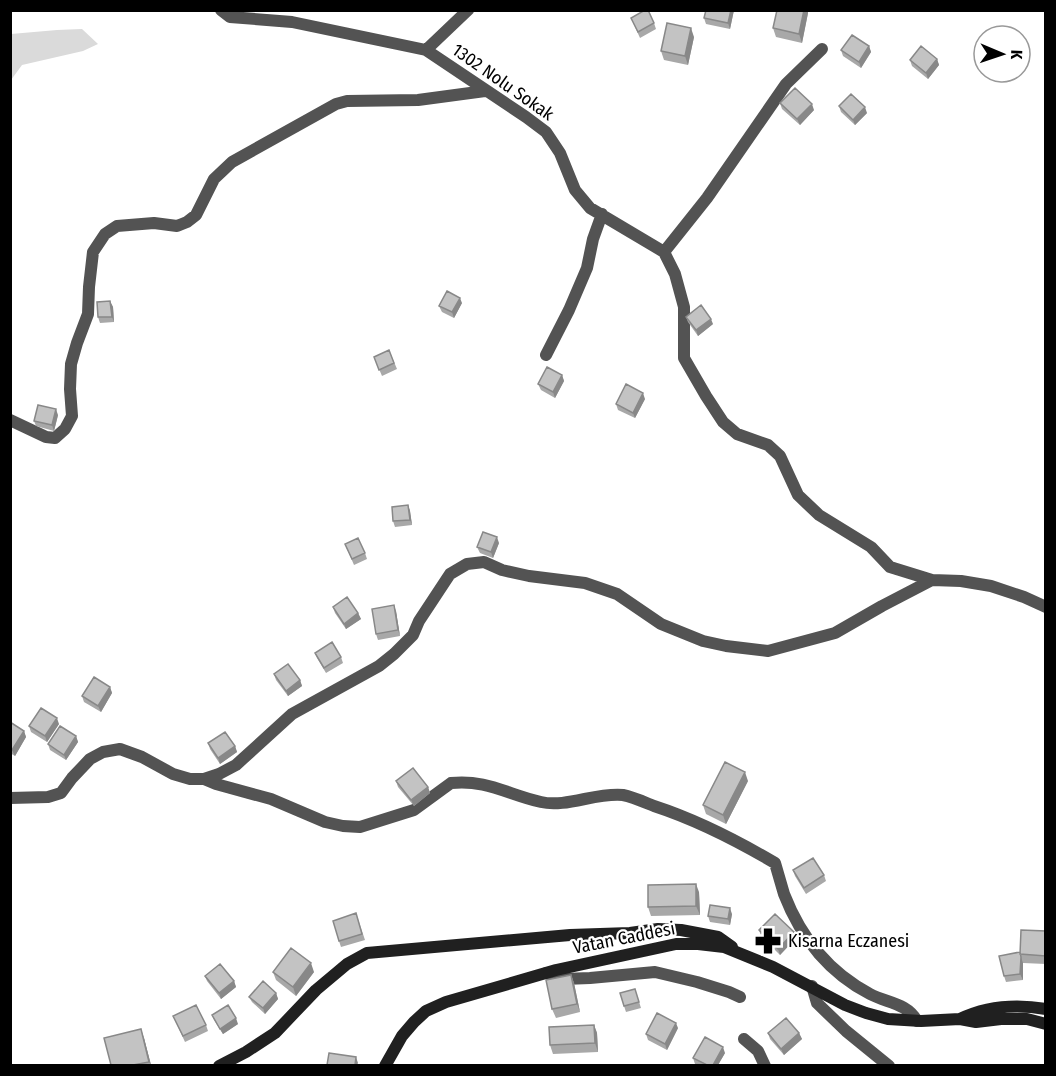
<svg xmlns="http://www.w3.org/2000/svg" width="1056" height="1076" font-family="'Fira Sans Condensed',sans-serif">
  <style>
    .green { fill: #dadada }
    .lines { fill: none; stroke-linecap: round; stroke-linejoin: round }
    .street { stroke: #535353; stroke-width: 12 }
    .secondary { stroke: #202020; stroke-width: 12 }
    .wall { fill: #a8a8a8 }
    .shaded-wall { fill: #888 }
    .building { fill: #c3c3c3; stroke: #888; stroke-width: 1.5 }
    .labels { text-anchor: middle; stroke-width: 4.5; stroke-linejoin: round; paint-order: stroke }
    .street-label { font-size: 18px; fill: #000; stroke: #fff }
    .poi-label { font-size: 18px; fill: #000; stroke: #fff; text-anchor: start }
  </style>
  <rect width="100%" height="100%" fill="#fff"/>
  <path class="green" d="M82,29L98,44L83,51L22,65L11,80V34L57,30Z"/>
  <g class="lines">
    <path class="street" d="M221,10L230,17L292,22L426,50L526,117L546,132L560,153L575,190L590,208L664,252L675,274L684,307V358L706,396L723,422L737,434L768,445L780,456L798,495L819,515L871,547L890,567L932,580L961,581L991,586L1024,597L1046,607
      M426,50L468,10
      M664,252L707,198L786,84L822,49
      M546,355L569,310L587,268L593,239L602,214
      M10,420L46,437L55,438L65,429L72,416L70,389L71,364L77,343L88,314L89,287L93,252L105,234L117,226L154,223L177,226L187,222L196,215L214,179L232,162L336,104L347,101L418,100L485,91
      M204,779L216,784L271,799L325,822L343,826L360,827L414,810L451,783C486,779 509,795 541,802C566,808 597,792 623,795C633,797 644,802 654,806C697,820 736,840 775,863C778,873 781,884 784,894C801,938 828,972 870,994C887,1003 907,1003 917,1021
      M10,798L48,797L61,793L72,778L90,759L103,752L120,749L142,757L173,774L190,779H204L219,774L236,765L292,714L379,666L394,654L413,635L419,621L450,574L467,564L484,562L502,570L529,576L585,583L617,594L661,624L703,641L726,646L768,651L835,633L882,606L932,580
      M546,973L564,979L590,978L655,972L697,982L729,992L740,997
      M812,986L817,1003L846,1031L889,1066
      M744,1039L758,1051L765,1066"/>
    <path class="secondary" d="M960,1019C987,1006 1016,1004 1046,1009
      M219,1066L246,1052L275,1033L316,990L347,964L367,953L570,935L630,933L658,929L681,930L718,937L732,947
      M385,1066L402,1036L414,1022L426,1011L446,1002L556,970L676,944H698L724,947L773,967L845,1005L866,1013L888,1019L921,1021L960,1019L976,1022L1001,1019H1027L1046,1024"/>
  </g>
  <path class="wall" d="M734,10L730,29L706,24L704,18Z
    M804,10H808V13L802,43L776,37L773,28Z
    M631,18L654,23L656,29L640,38Z
    M694,37L688,65L664,60L661,51Z
    M869,46L871,52L861,68L843,56L841,50Z
    M937,59L939,65L928,79L912,66L910,60Z
    M780,103L814,110L800,125L782,109Z
    M839,106L867,113L855,125L841,112Z
    M110,301L113,307L114,322L100,323L98,317Z
    M462,303L454,318L442,312L439,306Z
    M686,317L713,324L698,336L688,322Z
    M389,350L397,369L382,376L374,357Z
    M562,375L564,381L555,398L541,390L538,384Z
    M645,399L635,418L618,410L616,404Z
    M58,415L54,431L36,426L34,421Z
    M408,505L410,511L412,525L395,527L393,521Z
    M499,543L493,558L480,553L477,547Z
    M345,544L365,553L367,559L354,565Z
    M333,607L358,613L361,619L346,629L335,613Z
    M396,611L400,636L378,640L376,634Z
    M315,653L341,657L343,663L326,673L317,658Z
    M274,674L300,680L302,686L288,696L276,680Z
    M110,687L112,693L101,712L84,702L82,696Z
    M10,722L24,731L26,737L15,756L10,753Z
    M59,724L47,742L31,732L29,726Z
    M76,736L78,742L66,760L50,750L48,744Z
    M208,743L235,746L237,752L220,764L210,749Z
    M396,781L428,787L430,793L414,806L398,787Z
    M748,781L726,824L706,814L703,805Z
    M793,870L824,875L826,881L806,894L795,876Z
    M699,892L700,915L651,916L648,907Z
    M356,913L365,940L341,947L339,941Z
    M732,914L730,925L710,922L708,916Z
    M759,930L796,938L780,955L761,936Z
    M1046,931V964L1023,963V980L1006,982L1004,976L1020,952Z
    M273,972H314L296,996L276,980Z
    M571,975L574,983L580,1012L556,1018L552,1009Z
    M205,976L234,981L236,987L221,999L207,981Z
    M635,989L641,1008L626,1012L624,1006Z
    M276,993L278,999L265,1014L252,1002L249,997Z
    M212,1015L238,1024L223,1034L214,1020Z
    M173,1016L206,1025L208,1031L185,1042Z
    M594,1025L597,1033L598,1052L553,1054L550,1045Z
    M678,1028L667,1050L648,1040L646,1034Z
    M768,1033H799L802,1039L784,1055L770,1039Z
    M144,1038L151,1065H111Z
    M725,1053L718,1065H698L695,1064L693,1058Z"/>
  <path class="shaded-wall" d="M731,10H734L730,29L728,23Z
    M804,10H808V13L802,43L799,34Z
    M691,28L694,37L688,65L685,56Z
    M869,46L871,52L861,68L859,62Z
    M937,59L939,65L928,79L926,73Z
    M812,104L814,110L800,125L797,119Z
    M865,107L867,113L855,125L853,120Z
    M460,298L462,303L454,318L452,312Z
    M110,301L113,307L114,322L112,317Z
    M711,319L713,324L698,336L696,330Z
    M562,375L564,381L555,398L553,392Z
    M643,393L645,399L635,418L633,413Z
    M56,409L58,415L54,431L52,425Z
    M408,505L410,511L412,525L410,520Z
    M497,537L499,543L493,558L491,552Z
    M394,605L396,611L400,636L398,630Z
    M358,613L361,619L346,629L344,624Z
    M300,680L302,686L288,696L286,691Z
    M110,687L112,693L101,712L98,706Z
    M57,718L59,724L47,742L45,736Z
    M24,731L26,737L15,756L12,750Z
    M76,736L78,742L66,760L64,755Z
    M235,746L237,752L220,764L218,758Z
    M745,772L748,781L726,824L723,815Z
    M428,787L430,793L414,806L411,800Z
    M696,884L699,892L700,915L696,906Z
    M730,908L732,914L730,925L728,919Z
    M794,932L796,938L780,955L778,949Z
    M1021,957L1023,963V980L1020,974Z
    M311,963L314,972L296,996L293,987Z
    M571,975L574,983L580,1012L577,1004Z
    M234,981L236,987L221,999L219,993Z
    M276,993L278,999L265,1014L263,1008Z
    M236,1018L238,1024L223,1034L220,1029Z
    M676,1023L678,1028L667,1050L665,1044Z
    M594,1025L597,1033L598,1052L595,1043Z
    M141,1029L144,1038L151,1065L149,1062Z
    M799,1033L802,1039L784,1055L781,1049Z
    M723,1047L725,1053L718,1065H713Z
    M356,1057L358,1063L357,1065H355Z"/>
  <path class="building" d="M645,10H648L654,23L638,32L631,18Z
    M706,10H731L728,23L704,18Z
    M777,10H804L799,34L773,28Z
    M667,23L691,28L685,56L661,51Z
    M852,35L869,46L859,62L841,50Z
    M921,46L937,59L926,73L910,60Z
    M795,88L812,104L797,119L780,103Z
    M851,94L865,107L853,120L839,106Z
    M447,291L460,298L452,312L439,306Z
    M110,301L112,317H98L97,302Z
    M701,305L711,319L696,330L686,317Z
    M389,350L394,363L379,370L374,357Z
    M547,367L562,375L553,392L538,384Z
    M626,384L643,393L633,413L616,404Z
    M38,405L56,409L52,425L34,421Z
    M408,505L410,520L393,521L392,507Z
    M483,532L497,537L491,552L477,547Z
    M358,538L365,553L352,559L345,544Z
    M347,597L358,613L344,624L333,607Z
    M394,605L398,630L376,634L372,609Z
    M332,642L341,657L324,668L315,653Z
    M288,664L300,680L286,691L274,674Z
    M94,677L110,687L98,706L82,696Z
    M41,708L57,718L45,736L29,726Z
    M10,722L24,731L12,750L10,748Z
    M60,726L76,736L64,755L48,744Z
    M225,732L235,746L218,758L208,743Z
    M725,762L745,772L723,815L703,805Z
    M413,768L428,787L411,800L396,781Z
    M813,858L824,875L804,888L793,870Z
    M696,884V906L648,907V885Z
    M710,905L730,908L728,919L708,916Z
    M356,913L362,934L339,941L333,921Z
    M775,914L794,932L778,949L759,930Z
    M1021,930L1046,931V956L1020,954Z
    M291,948L311,963L293,987L273,972Z
    M1020,952L1021,957L1020,974L1004,976L999,956Z
    M220,964L234,981L219,993L205,976Z
    M571,975L577,1004L552,1009L546,980Z
    M263,981L276,993L263,1008L249,997Z
    M635,989L639,1002L624,1006L620,993Z
    M196,1005L206,1025L183,1036L173,1016Z
    M228,1005L236,1018L220,1029L212,1015Z
    M657,1013L676,1023L665,1044L646,1034Z
    M786,1018L799,1033L781,1049L768,1033Z
    M594,1025L595,1043L550,1045L549,1027Z
    M141,1029L149,1062L133,1065H111L104,1038Z
    M705,1037L723,1047L713,1065H707L693,1058Z
    M329,1053L356,1057L355,1065H327Z"/>
  <defs>
    <g id="pharmacy-bare" transform="scale(2.07)"><path d="M-2-6h4v4h4v4h-4v4h-4v-4h-4v-4h4Z" fill="#000" stroke="#fff" stroke-width="2.5" paint-order="stroke"/></g>
  </defs>
  <g fill-rule="evenodd">
    <use href="#pharmacy-bare" x="768" y="941"/>
  </g>
  <g class="labels">
    <g class="street-label">
      <text transform="translate(503 82) rotate(35)" y="6">1302 Nolu Sokak</text>
      <text transform="translate(624 938) rotate(-11)" y="6">Vatan Caddesi</text>
    </g>
    <g class="poi-label">
      <text x="788" y="947">Kisarna Eczanesi</text>
    </g>
  </g>
  <rect width="1056" height="1076" fill="none" stroke="#000000" stroke-width="24"/>
  <g transform="translate(1002 54) rotate(92)"><circle r="28" fill="#ffffff" stroke="#999999" stroke-width="1.5"/>
  <path d="M0-4.5L10 22L0 15L-10 22Z" fill="#000000"/>
  <text y="-9" font-size="16" font-weight="bold" text-anchor="middle" fill="#000000">K</text>
  </g>
</svg>
